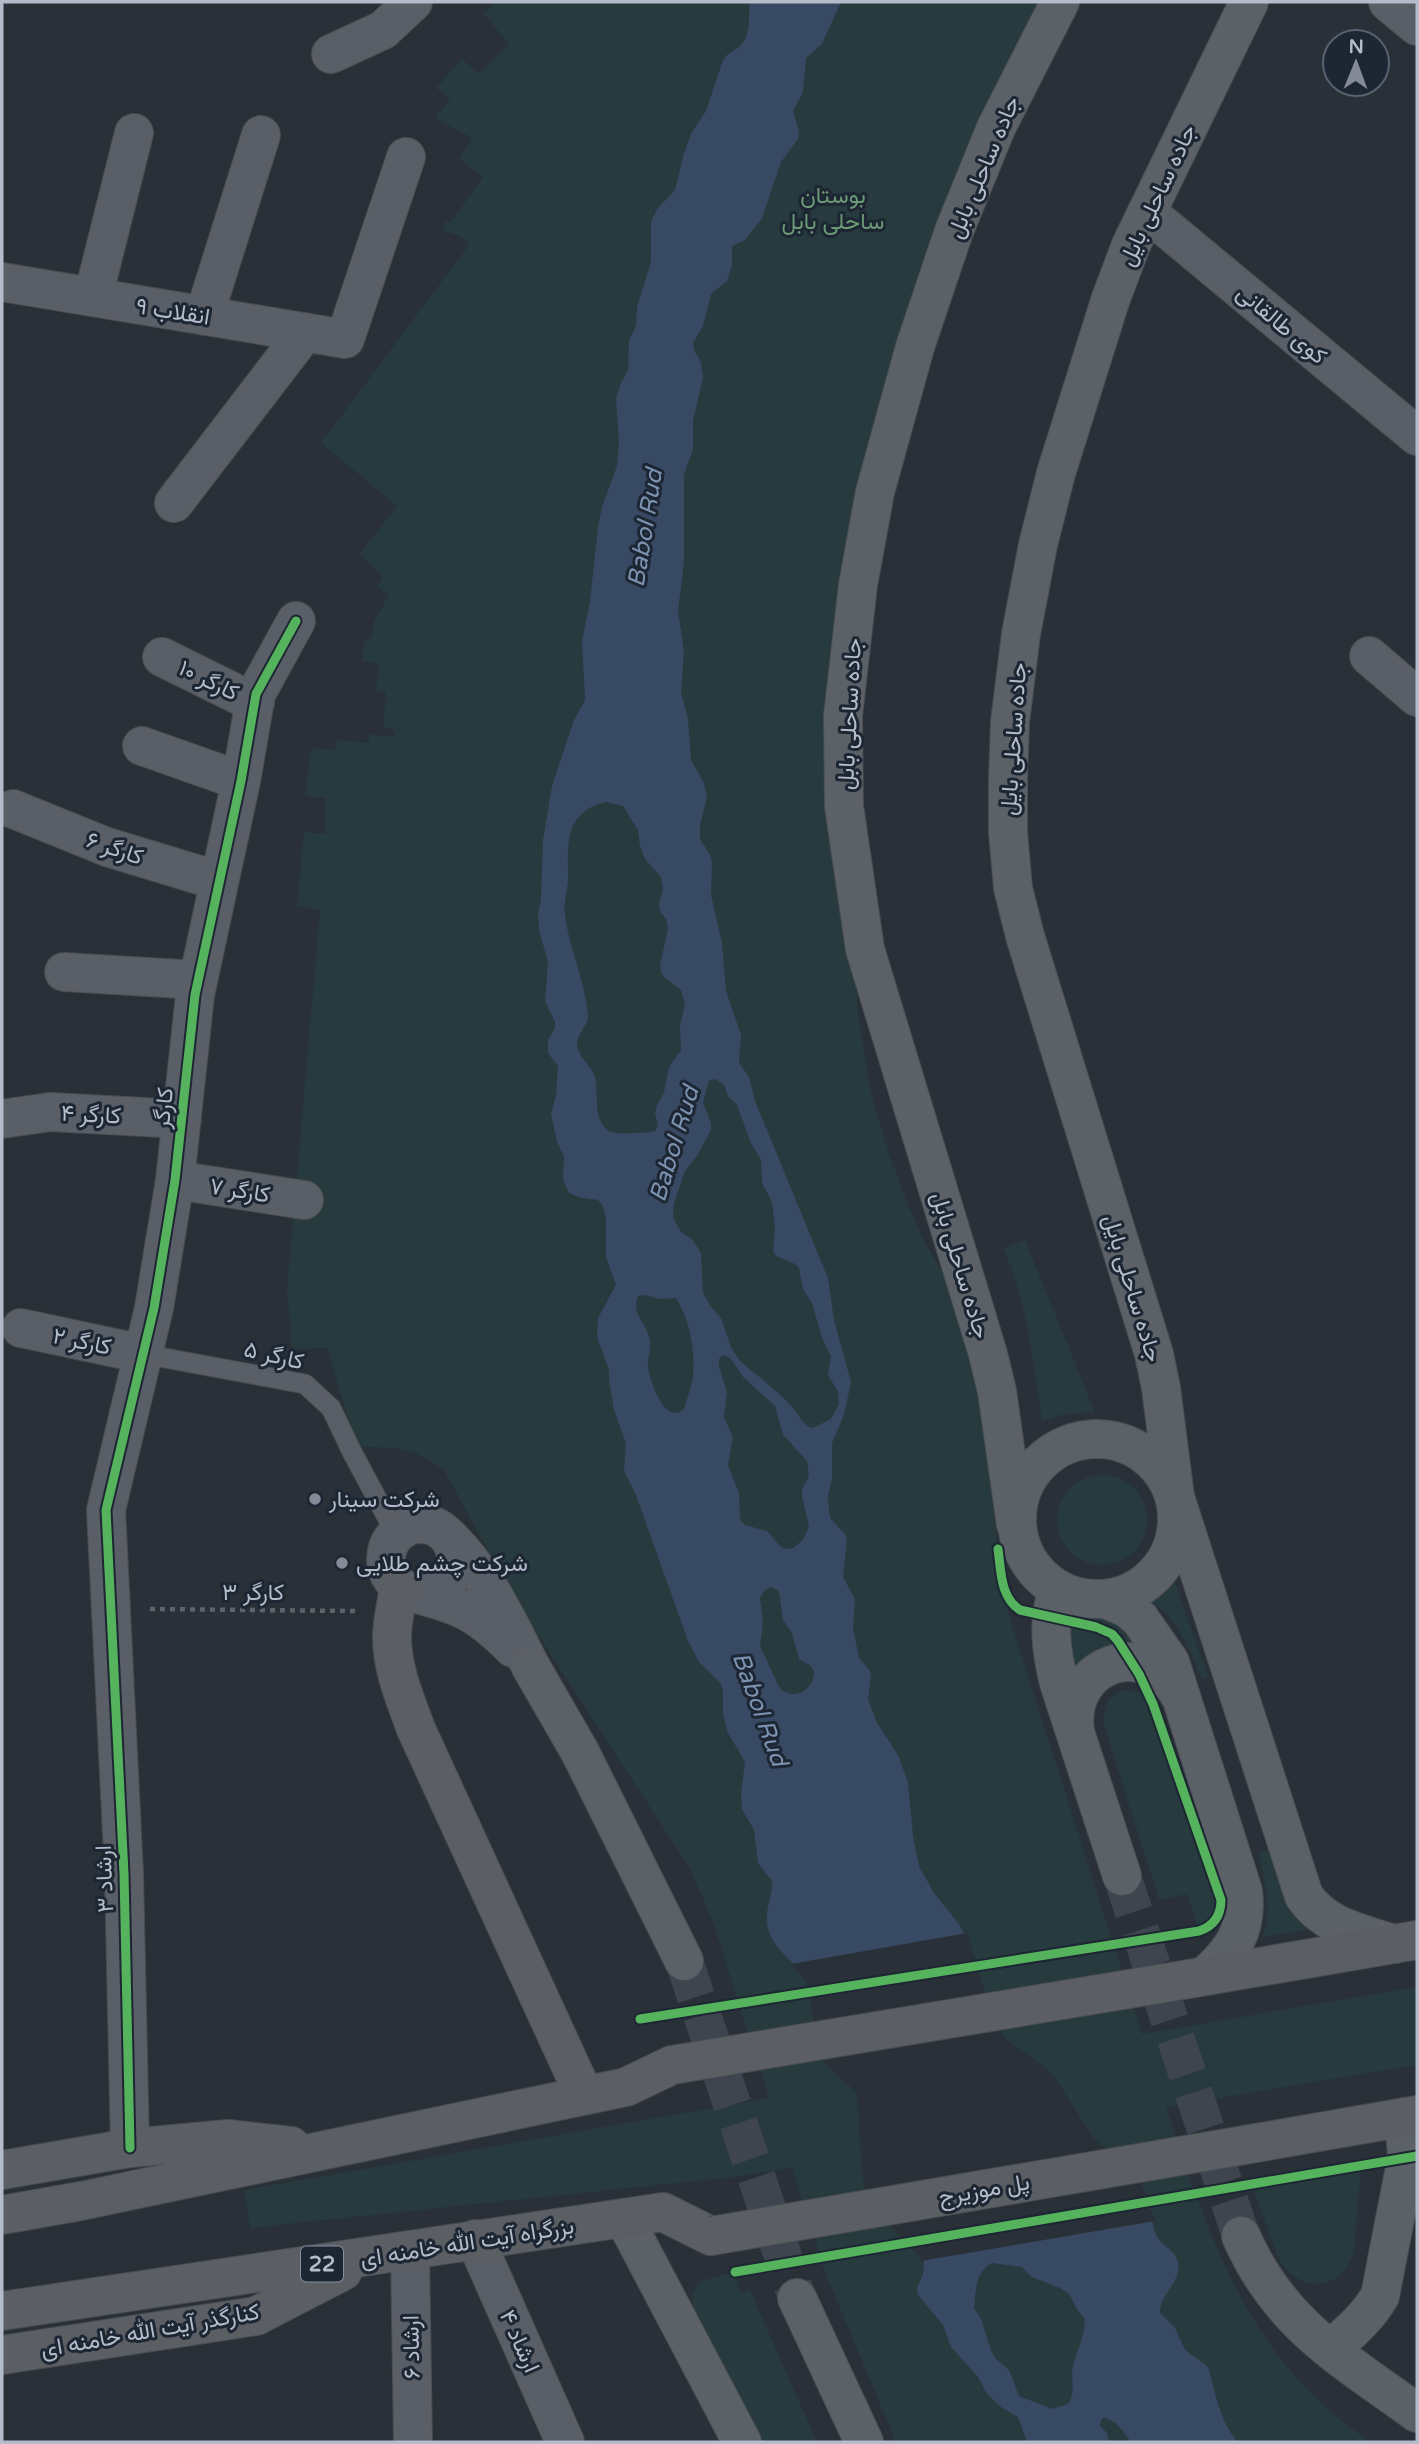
<svg xmlns="http://www.w3.org/2000/svg" width="1419" height="2444" font-family="'Varela Round',Vazirmatn,sans-serif">
  <style>
    .green { fill: #273a3e }
    .water { fill: #384963; fill-rule: evenodd }
    .pier { fill: #2a3038 }
    .lines { fill: none; stroke-linecap: round; stroke-linejoin: round }
    .primary-tunnel { stroke: #3f454e; stroke-width: 38; stroke-dasharray: 38 19; stroke-linecap: butt }
    .service-casing { stroke: #484c53; stroke-width: 21 }
    .minor-casing { stroke: #484c53; stroke-width: 40 }
    .primary-casing { stroke: #484c55; stroke-width: 40 }
    .trunk-casing { stroke: #474c53; stroke-width: 40 }
    .path { stroke: #5d636a; stroke-width: 4.5; stroke-dasharray: 5 5; stroke-linecap: butt }
    .service { stroke: #5a5e66; stroke-width: 19 }
    .minor { stroke: #5a5e66; stroke-width: 38 }
    .primary { stroke: #5c6168; stroke-width: 38 }
    .trunk { stroke: #5b5f64; stroke-width: 38 }
    .trunk-bridge-casing { stroke: #474c53; stroke-width: 40; stroke-linecap: butt }
    .trunk-bridge { stroke: #5b5f64; stroke-width: 38 }
    .cycleway-casing { stroke: #1d2633; stroke-width: 13 }
    .cycleway { stroke: #56b35d; stroke-width: 9 }
    .poi-dot { fill: #848b96; stroke: #1d2633; stroke-width: 2.5 }
    .labels { text-anchor: middle; stroke-width: 6; stroke-linejoin: round; paint-order: stroke }
    .shield { fill: #1d2633; stroke: #878f9c; stroke-width: 2 }
    .shield-label { font-size: 21px; font-weight: bold; fill: #b4bcc9 }
    .street-label { font-size: 23px; fill: #b4bcc9; stroke: #1d2633 }
    .park-label { font-size: 23px; fill: #6b9a76; stroke: #1d2633 }
    .poi-label { font-size: 23px; fill: #b4bcc9; stroke: #1d2633; text-anchor: start }
    .water-label { font-size: 24px; font-style: italic; fill: #7c92b1; stroke: #1d2633 }
  </style>
  <rect width="100%" height="100%" fill="#2a3038"/>
  <path class="green" d="M497,2H1060L875,492L844,806L858,1012L870,1089L888,1151L908,1205L924,1241L945,1277L980,1391L998,1549L1008,1613L1142,2034L1417,1987V2065L1166,2107C1210,2240 1248,2360 1371,2442H896L827,2277L792,2168L734,2177L250,2228L244,2190L769,2098L714,1925L691,1870L519,1606L445,1472C418,1447 393,1447 357,1447L327,1348L292,1349L287,1291L320,910L297,906L304,832L325,834L326,798L305,796L311,748L336,750L337,740L368,743L370,734L394,737L395,731L383,727L386,693L376,691L379,664L362,661L365,639L372,638L374,621L389,595L377,587L383,576L359,555L397,506L321,443L469,245L462,237L443,230L444,222H451L483,177L459,159L472,138L435,118L450,99L436,88L462,59L479,74L509,44L483,13Z
    M1025,1240L1095,1412L1060,1415L1042,1422C1033,1362 1028,1303 1003,1248Z
    M1057 1520a45 45 0 1 1 90 0a45 45 0 1 1-90 0Z
    M1174,1579L1208,1677L1202,1678C1189,1650 1179,1619 1151,1602Z
    M1071,1608L1094,1611L1115,1616L1145,1651L1072,1684L1068,1646Z
    M1124,1690L1141,1693L1153,1704L1221,1900C1221,1916 1214,1926 1199,1931L1187,1894L1159,1900L1104,1725L1103,1716L1109,1699Z
    M1269,1850L1315,1929L1262,1937C1274,1909 1264,1881 1258,1852Z
    M1361,2165L1354,2252C1341,2292 1301,2294 1279,2260L1252,2184Z
    M734,2272L740,2292L750,2290L817,2442H759L693,2310L692,2294L701,2281Z"/>
  <path class="water" d="M749,2H841L822,44L806,58L803,92L793,111L799,131L798,139L781,162L762,218L745,240L732,246V265L727,281L711,294L703,326L693,343L694,350L701,362L703,378L693,421V450L684,474V562L678,611L684,651L681,692L688,719L691,760L704,783L707,797L700,825V839L710,855L712,862L711,895L722,943L726,991L741,1035L739,1063L749,1077L755,1101L828,1278L834,1320L851,1382L844,1415L832,1443V1479L828,1496L829,1513L831,1519L845,1534L847,1540L843,1577L855,1599L853,1628L859,1658L870,1671L871,1676L868,1699L877,1723L898,1755L908,1782L913,1836L919,1866L934,1893L959,1924L964,1934L995,2028L1090,2138L1151,2216C1153,2225 1154,2234 1160,2241C1166,2248 1176,2252 1178,2262C1182,2282 1159,2295 1160,2313L1175,2328L1185,2350L1206,2365L1209,2370C1216,2395 1220,2422 1238,2442H1128L1129,2439L1117,2424L1104,2417L1101,2420L1100,2426L1107,2433L1109,2442H1027L1018,2417L1002,2408L987,2394L978,2377L951,2347L943,2325L918,2295L917,2288L923,2274L924,2260L862,2102L810,1983C797,1961 767,1948 767,1920C766,1906 773,1894 772,1881L758,1863L754,1830L742,1809L741,1794L745,1762L727,1731L723,1714V1690L720,1683L699,1662L688,1641L636,1495L624,1471L626,1443L614,1410L609,1380V1370L597,1337L598,1318L616,1285L606,1257V1217L602,1204L598,1200L582,1198L569,1193L563,1180L564,1156L557,1142L551,1114L556,1095L558,1066L548,1053V1040L555,1028V1022L545,1001L548,962L539,930L538,914L541,900L543,840L552,786L574,720L585,700L582,641L590,601L598,527L602,507L617,466L619,443L616,398L621,383L628,370L629,340L636,326L637,307L651,262V221L658,208L675,190L684,153L692,132L706,111L723,60C728,52 734,51 740,46C751,36 749,15 749,2ZM606,802L623,806L638,830L640,846L645,859L661,877L663,890L659,904L660,911L666,919L668,929L660,965L661,972L664,977L681,990L685,1005L680,1025L681,1050L669,1067L664,1092L657,1105L655,1113L658,1126L655,1131C647,1133 615,1135 609,1131C593,1120 598,1097 596,1081C593,1066 578,1058 577,1044C577,1033 589,1026 588,1014C585,981 569,948 565,915C563,902 568,891 568,878C568,843 564,812 606,802ZM715,1079L724,1085L728,1096L737,1105L750,1141L761,1160L762,1183L772,1202L775,1229L773,1251L776,1256L795,1264L799,1268L803,1289L812,1303L822,1338L831,1356L828,1375L838,1392L839,1404L831,1419L813,1428C802,1425 801,1417 794,1409C779,1391 757,1376 739,1360L731,1347L721,1318L711,1307L703,1293L701,1253L693,1240L681,1232L673,1218L674,1203L685,1171L697,1156L711,1130V1123L703,1102L709,1081ZM646,1295L660,1299L676,1298C690,1320 695,1349 693,1375C692,1386 687,1398 684,1409C665,1426 651,1383 648,1368C647,1359 651,1350 650,1341C648,1323 631,1316 638,1296ZM724,1355L731,1359L743,1377L775,1406L783,1435L807,1461L809,1476L802,1489V1496L809,1526L803,1540L793,1548L786,1549L780,1546L767,1531L745,1525L740,1519L739,1493L728,1465L733,1437L724,1417L727,1392L719,1367V1359ZM771,1587L779,1591L783,1620L792,1633L799,1659L811,1666L814,1672C814,1691 792,1702 779,1687L760,1646L763,1623L760,1598L764,1591ZM992,2263L1022,2267L1032,2277L1060,2288L1069,2294L1078,2311L1084,2317C1087,2336 1074,2353 1072,2372C1072,2383 1075,2394 1068,2404L1053,2409L1019,2396L1009,2370L995,2358L991,2350L981,2319L974,2308C976,2292 975,2271 992,2263Z"/>
  <path class="pier" d="M967,1933L985,1992L998,2027L1005,2038L1048,2070L1058,2082L1092,2136L1136,2177L1143,2187L1155,2221L921,2261L916,2253L882,2217L868,2196L863,2181L857,2097L855,2091L823,2061L819,2052L807,1984L800,1973L791,1964Z"/>
  <g class="lines">
    <path class="primary-tunnel" d="M1122,1876L1241,2236
      M684,1961L797,2298"/>
    <g class="service-casing">
      <path id="service" d="M143,1354L305,1384L331,1408L352,1452L396,1534"/>
    </g>
    <g class="minor-casing">
      <path id="minor" d="M1388,2L1417,26
        M331,54L383,30L413,2
        M1147,212L1417,436
        M2,282L345,339L406,157
        M93,297L134,133
        M204,316L261,135
        M174,503L305,332
        M1369,656L1417,697
        M162,657L255,703
        M142,746L241,781
        M13,809L107,847L219,881
        M64,972L198,980
        M2,1119L50,1112L182,1119
        M175,1180L304,1200
        M21,1328L143,1354
        M386 1559a35 35 0 1 1 70 0a35 35 0 1 1-70 0Z
        M448,1536C486,1573 507,1620 531,1667
        M413,1593C462,1606 477,1612 513,1648
        M130,2148L124,1874L106,1510L154,1308L175,1180L195,995L241,781L256,694L296,621
        M475,2239L565,2442
        M410,2252L413,2442"/>
    </g>
    <g class="primary-casing">
      <path id="primary" d="M1249,2L1131,245L1110,301L1056,473L1038,545L1021,634L1010,722L1008,778V832L1013,888L1025,936L1154,1354L1161,1388L1175,1497L1304,1896C1325,1927 1361,1933 1394,1944
        M1017 1519a80 80 0 1 1 160 0a80 80 0 1 1-160 0Z
        M1016,1525L997,1391L988,1354L865,949L844,806L843,716L858,585L875,492L915,347L954,231L996,128L1060,2
        M1058,1589C1047,1621 1051,1651 1059,1683L1122,1876
        M1106,1599L1127,1608L1140,1619L1170,1662L1243,1891C1248,1930 1233,1951 1205,1976
        M531,1667L580,1752L684,1961
        M1075,1731C1066,1664 1145,1635 1179,1694
        M624,2218L742,2442
        M1241,2236C1279,2324 1343,2359 1417,2413
        M797,2298L864,2442
        M1331,2349C1349,2333 1367,2318 1380,2296L1407,2157L1404,2117"/>
    </g>
    <g class="trunk-casing">
      <path id="trunk" d="M399,1586C397,1603 392,1620 392,1637C392,1669 405,1699 416,1729L584,2095
        M1189,1979L1417,1940
        M1256,2143L1417,2115
        M2,2170L130,2148L228,2139L291,2146
        M2,2215L81,2201L626,2087L672,2065
        M2,2311L663,2212L711,2236
        M2,2355L256,2316L343,2271"/>
    </g>
    <path class="path" d="M150,1609L358,1611"/>
    <use href="#service" class="service"/>
    <use href="#minor" class="minor"/>
    <use href="#primary" class="primary"/>
    <use href="#trunk" class="trunk"/>
    <g class="trunk-bridge-casing">
      <path id="trunk-bridge" d="M672,2065L1189,1979
        M711,2236L1256,2143"/>
    </g>
    <use href="#trunk-bridge" class="trunk-bridge"/>
    <g class="cycleway-casing">
      <path id="cycleway" d="M640,2019L1199,1931C1214,1926 1221,1916 1221,1900L1153,1704L1139,1674L1118,1641L1112,1634L1096,1627L1020,1610C1000,1597 1001,1570 998,1549
        M130,2148L124,1874L106,1510L154,1308L175,1180L195,995L241,781L256,694L296,621
        M735,2272L1417,2156"/>
    </g>
    <use href="#cycleway" class="cycleway"/>
  </g>
  <g class="poi-dot">
    <circle cx="315" cy="1499" r="7"/>
    <circle cx="342" cy="1563" r="7"/>
  </g>
  <g class="labels">
    <rect class="shield" x="301" y="2246.5" width="42" height="35" rx="5"/>
    <g class="shield-label">
      <text x="322" y="2271">22</text>
    </g>
    <g class="street-label">
      <text transform="translate(983 167) rotate(-67)" y="8">جاده ساحلی بابل</text>
      <text transform="translate(1157 195) rotate(-65)" y="8">جاده ساحلی بایل</text>
      <text transform="translate(173 311) rotate(9)" y="8">انقلاب ۹</text>
      <text transform="translate(1282 324) rotate(40)" y="8">کوی طالقانی</text>
      <text transform="translate(209 680) rotate(26)" y="8">کارگر ۱۰</text>
      <text transform="translate(849 714) rotate(-87)" y="8">جاده ساحلی بابل</text>
      <text transform="translate(1013 739) rotate(-86)" y="8">جاده ساحلی بایل</text>
      <text transform="translate(115 848) rotate(19)" y="8">کارگر ۶</text>
      <text transform="translate(163 1108) rotate(-84)" y="8">کارگر</text>
      <text transform="translate(91 1114) rotate(3)" y="8">کارگر ۴</text>
      <text transform="translate(240 1190) rotate(9)" y="8">کارگر ۷</text>
      <text transform="translate(961 1265) rotate(73)" y="8">جاده ساحلی بابل</text>
      <text transform="translate(1133 1288) rotate(73)" y="8">جاده ساحلی بایل</text>
      <text transform="translate(82 1341) rotate(12)" y="8">کارگر ۲</text>
      <text transform="translate(274 1355) rotate(13)" y="8">کارگر ۵</text>
      <text x="253" y="1600">کارگر ۳</text>
      <text transform="translate(104 1879) rotate(-92)" y="8">ارشاد ۳</text>
      <text transform="translate(984 2189) rotate(-10)" y="8">پل موزیرج</text>
      <text transform="translate(467 2242) rotate(-9)" y="8">بزرگراه آیت الله خامنه ای</text>
      <text transform="translate(150 2330) rotate(-10)" y="8">کنارگذر آیت الله خامنه ای</text>
      <text transform="translate(520 2341) rotate(66)" y="8">ارشاد ۴</text>
      <text transform="translate(411 2347) rotate(-91)" y="8">ارشاد ۶</text>
    </g>
    <g class="park-label">
      <text x="833" y="203">بوستان<tspan x="833" dy="26">ساحلی بابل</tspan></text>
    </g>
    <g class="poi-label">
      <text x="329" y="1507">شرکت سینار</text>
      <text x="356" y="1571">شرکت چشم طلایی</text>
    </g>
    <g class="water-label">
      <text transform="translate(645 528) rotate(-81)" y="8">Babol Rud</text>
      <text transform="translate(674 1144) rotate(-73)" y="8">Babol Rud</text>
      <text transform="translate(760 1709) rotate(70)" y="8">Babol Rud</text>
    </g>
  </g>
  <rect width="1419" height="2444" fill="none" stroke="#b4bcc9" stroke-width="7"/>
  <g transform="translate(1356 63) rotate(1)"><circle r="33" fill="#1d2633" stroke="#59626f" stroke-width="2"/>
  <path d="M0-5L12 26L0 18L-12 26Z" fill="#848b96"/>
  <text y="-10" font-size="19" font-weight="bold" text-anchor="middle" fill="#b4bcc9">N</text>
  </g>
</svg>
